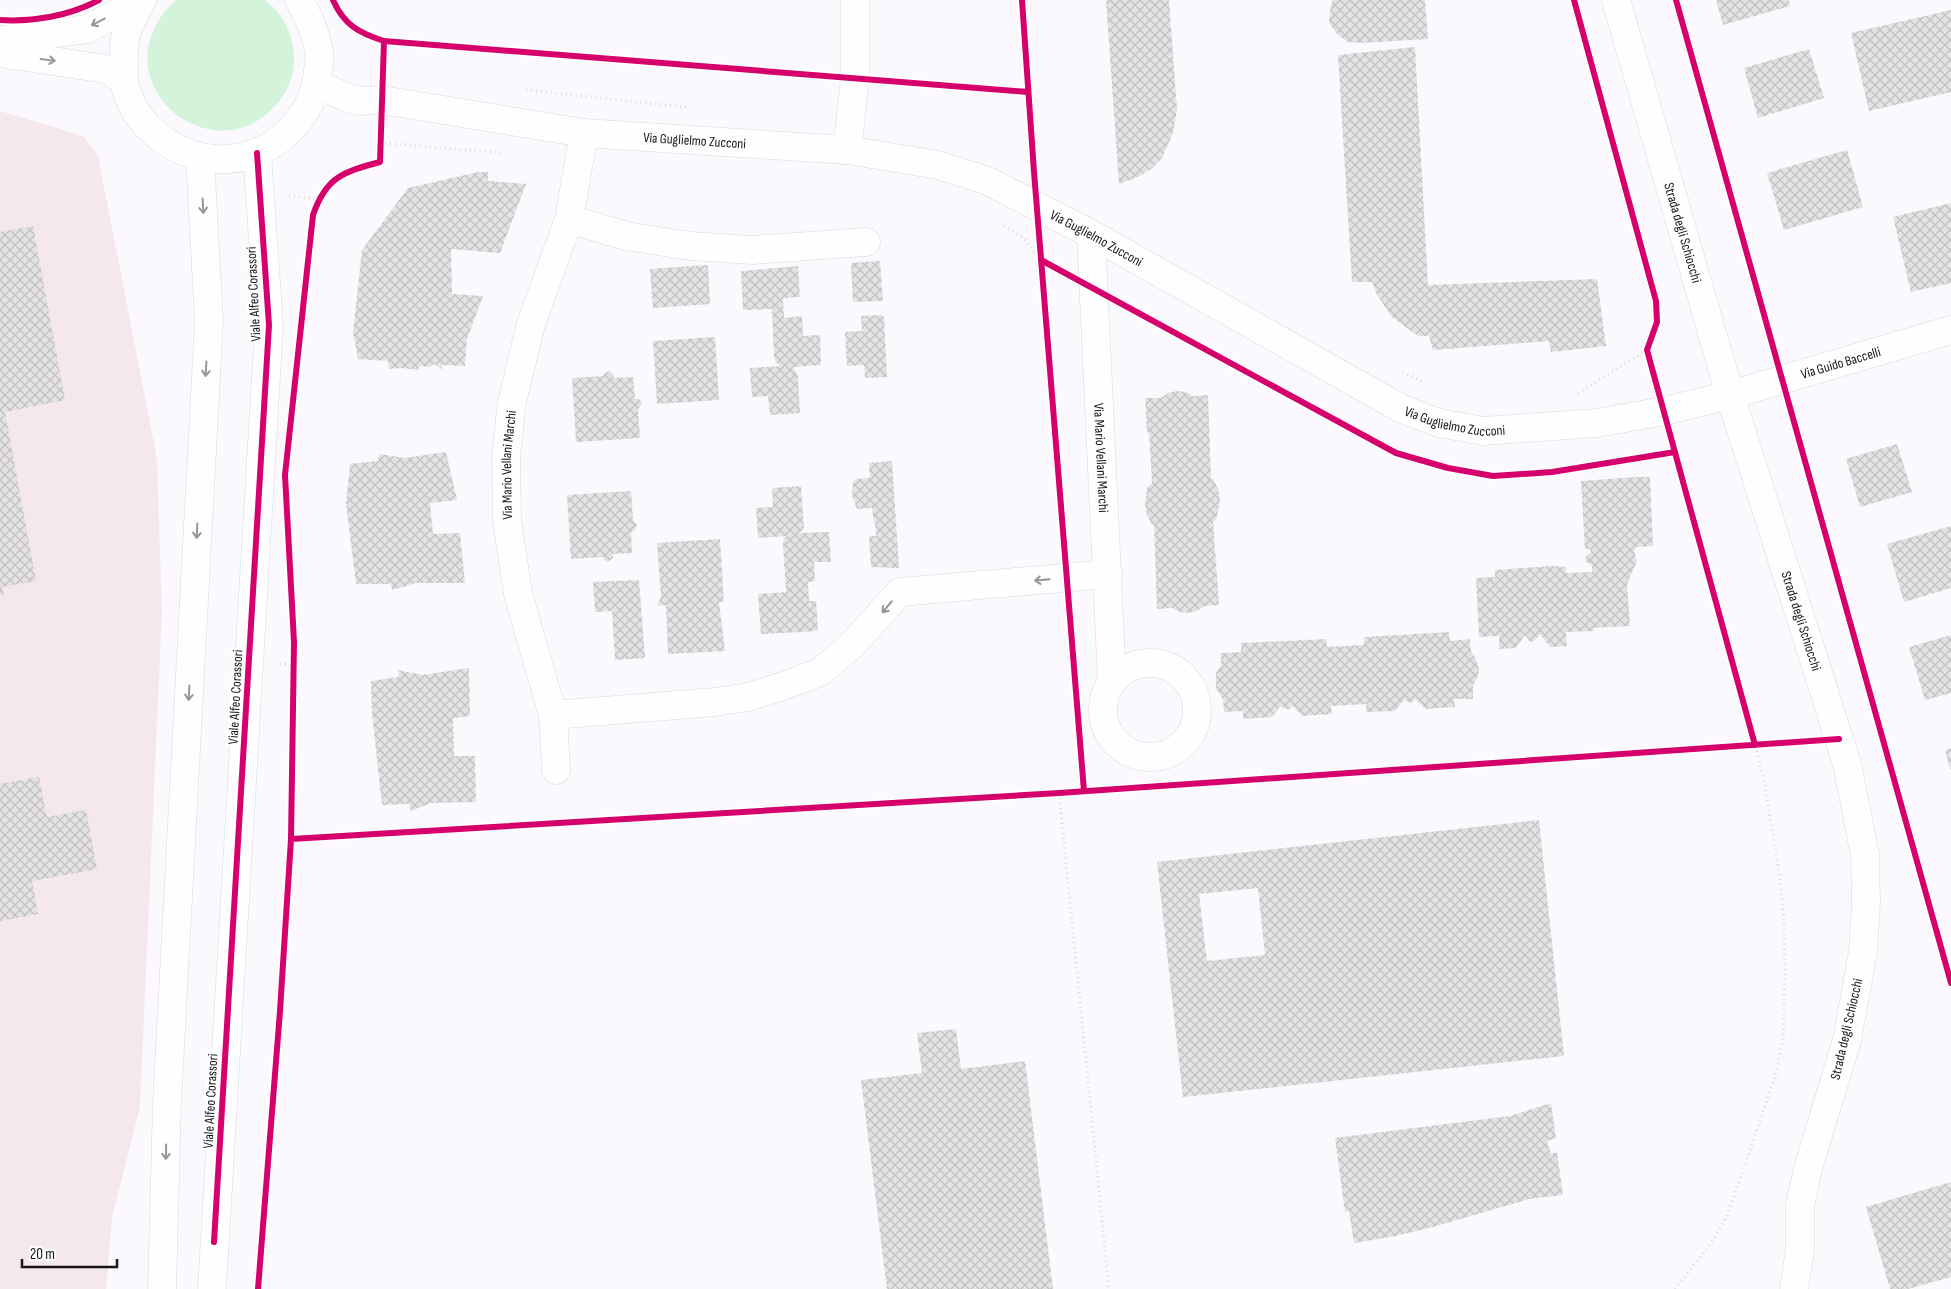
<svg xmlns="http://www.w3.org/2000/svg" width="1951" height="1289" font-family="'Sofia Sans Condensed',sans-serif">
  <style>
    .commercial { fill: #f4e8ed }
    .green { fill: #d3f3da }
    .building { fill: url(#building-cross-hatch); fill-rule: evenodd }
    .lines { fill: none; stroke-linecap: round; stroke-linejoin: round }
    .minor-casing { stroke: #d8d7d9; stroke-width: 29 }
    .path { stroke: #dbdadb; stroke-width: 3; stroke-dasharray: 1 4; stroke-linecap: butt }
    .minor { stroke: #fefeff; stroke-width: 28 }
    .cycleway-casing { stroke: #fff; stroke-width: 9 }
    .cycleway { stroke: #d6006c; stroke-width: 6 }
    .oneway { stroke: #969597 }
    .labels { text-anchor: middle; stroke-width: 4.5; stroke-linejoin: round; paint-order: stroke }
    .street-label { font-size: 14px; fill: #161517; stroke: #fff }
  </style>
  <defs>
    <pattern id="building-cross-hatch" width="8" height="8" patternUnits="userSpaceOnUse" patternTransform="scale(1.25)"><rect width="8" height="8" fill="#e3e1e2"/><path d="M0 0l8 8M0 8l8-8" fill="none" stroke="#c2c0c1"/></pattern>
  </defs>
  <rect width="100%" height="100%" fill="#fbf9fd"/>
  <path class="commercial" d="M0,111L83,136L98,156L157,459L162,611L140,1107L112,1217L106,1289H0Z"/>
  <path class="green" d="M176,0H265C285,15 295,38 294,63C293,81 284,98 271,110C214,166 120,98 155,27C160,16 167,8 176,0Z"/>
  <path class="building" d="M1106,0H1169L1177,109L1173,133L1162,158L1151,169L1140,176L1119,184Z
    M1333,0H1425L1428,39L1360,43L1348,42L1338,35L1329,23L1331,4Z
    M1716,0H1789L1790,6L1723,25Z
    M1951,10V92L1869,111L1851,33Z
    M1415,47L1428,285L1597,279L1606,346L1551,352L1549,341L1433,350L1429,336H1418L1392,317L1377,295L1372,282H1352L1338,55Z
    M1809,49L1824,98L1758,118L1744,68Z
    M1847,150L1863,207L1784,230L1767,173Z
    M478,172H488V181L526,184L500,253L451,249L452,294L483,296L467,339L465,366L442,365V369L434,364L431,367L420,366L418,370L402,368L389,369L388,361L358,359L353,332L362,250L408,188Z
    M1951,203V283L1911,292L1893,217Z
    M33,226L65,400L5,412L36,581L2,587L4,595H0V232Z
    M880,261L883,301L853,302L851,263Z
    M708,265L710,304L653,308L650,269Z
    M798,266L800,297L783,298L784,318L802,316L803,336L820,335L821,365L793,367L798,376L800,413L770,415L768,396L752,397L750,368L780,366L776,362L774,357L772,309L743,310L741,271Z
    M881,315L884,317L887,377L865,378L864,365L847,366L845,332L862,331L861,316Z
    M715,337L719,400L657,404L653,341Z
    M609,371L613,374L614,378L633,377L635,399H639L642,403L638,410L640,438L576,442L572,378L603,376L605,373Z
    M1176,391L1185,392L1193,396L1208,395L1211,479H1213L1218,489L1220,500L1217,516L1215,521H1213L1219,605L1204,606L1197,611L1188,613L1180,612L1172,608L1157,609L1154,524L1152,525L1147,515L1145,504L1147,488L1152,483L1149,432L1147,433L1145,398H1161L1168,393Z
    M1897,444L1912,492L1860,507L1846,459Z
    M446,452L457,500L430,503L433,534L460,533L465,583H416L392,590L391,584H356L346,503L350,464L378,461L379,454L405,458Z
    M892,461L899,568L871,567L869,536H876L875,523H874L872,508L857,509L852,496L853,483L855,479L870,478L869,463Z
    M1636,477H1650L1653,546L1637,547L1634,551L1637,561L1627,584L1630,626L1593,628L1594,631L1566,632L1567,646L1550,647L1541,635H1539L1533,642L1529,641L1526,636H1524L1516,648L1499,649V636L1479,637L1476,578L1495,577V570L1551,566L1566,567V573L1592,572V565L1586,562L1585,559L1586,556L1591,552L1590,549H1585L1581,481Z
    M801,486L804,528L800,533L829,532L831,562H814L815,581L808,582L809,601H816L818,631L761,634L758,594L786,592L783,545L784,538L787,536L758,538L756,508L773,507L772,488Z
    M631,491L633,520L637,525L634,531L631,532L632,553L613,554V558L609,561L606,562L603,557L571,559L567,495Z
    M1951,526V588L1904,602L1887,544Z
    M720,539L724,602H719L725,651L668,654L666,605L657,606L661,597L657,543Z
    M639,580L645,658L615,660L612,611L595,612L593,582Z
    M1449,632L1450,641L1470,639L1471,651L1476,659L1479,669L1478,676L1473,686V699H1454L1455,707L1426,709L1415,699L1411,703L1404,700L1395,711L1366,712V704L1331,706L1332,714L1302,716L1293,706L1288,710L1281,706L1272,717L1243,719V711L1224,712L1223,700L1216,688V673L1221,665V653L1241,652V643L1326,639L1327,647L1364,645V637Z
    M1951,635V693L1925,700L1909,647Z
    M469,668L470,716L453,718L454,756H475L476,802L431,803L411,811L409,804L382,805L372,713L371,681L398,677L399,672L397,670L423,675Z
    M1951,748V769H1950L1945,750Z
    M39,777L47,817L86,810L97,869L32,881L38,914L0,921V784Z
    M1539,820L1564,1056L1183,1097L1157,862ZM1258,888L1265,955L1207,961L1199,894Z
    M956,1029L961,1069L1025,1061L1053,1289H887L861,1080L922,1073L917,1033Z
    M1551,1103L1556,1138L1547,1141L1551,1154L1557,1152L1563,1195L1529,1199L1433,1227L1396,1236L1354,1243L1349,1211L1345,1212L1335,1138L1510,1116Z
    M1951,1182V1277L1908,1289H1890L1866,1207Z"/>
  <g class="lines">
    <g class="minor-casing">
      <g id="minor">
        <path d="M142,0C136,12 128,25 125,38C123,45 125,54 124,61C124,67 123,74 124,80C131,127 182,163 229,159C275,155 314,117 318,71C319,65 320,59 319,52C316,33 309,17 299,0"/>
        <path id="s1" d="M1616,0L1730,395L1847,764L1865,855L1866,902L1863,952L1847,1040L1809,1165L1800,1205V1250L1794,1289"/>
        <path d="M0,40L87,29L142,0"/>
        <path d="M0,53L106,69L124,80"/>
        <path id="s2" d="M317,84L345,97L358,101L382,100L584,133L847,150L938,165L988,181L1091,234L1402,409L1439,423L1483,431L1597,423L1664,411L1730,395L1951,330"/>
        <path d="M847,150L855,79V0"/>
        <path d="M569,219L626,236L690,246L752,250L866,242"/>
        <path id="s3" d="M1091,234L1112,682"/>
        <circle cx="1150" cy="710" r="47"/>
        <path d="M553,715L715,702L748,697L786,685L820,672L851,646L900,592L1108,574"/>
        <path id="s4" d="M556,770L553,715L518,594L507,520L506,456L512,402L531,324L569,219L584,133"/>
        <path d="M162,1289L167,1103L209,321L200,158"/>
        <path d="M212,1289L269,325L257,153"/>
      </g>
    </g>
    <path class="path" d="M342,16L355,29L384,41
      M526,90L686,107
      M380,143L504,153
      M289,196L318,199
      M1004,226L1024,238L1041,260
      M1403,372L1426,383
      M1578,393L1647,350
      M280,664H294
      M1059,793L1109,1289
      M1675,1289L1710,1245L1727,1216L1775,1077L1783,1040L1785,972L1784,922L1780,880L1765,786L1755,745"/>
    <use href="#minor" class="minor"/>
    <g class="cycleway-casing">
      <path id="cycleway" d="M333,0C344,25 359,33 384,41L1028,92
        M1022,0L1034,172L1084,791
        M1574,0L1656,301L1657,322L1647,350L1755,745
        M1676,0L1951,983
        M0,20C33,22 69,16 99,0
        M1041,260L1396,453L1448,468L1493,476L1552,472L1675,452
        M291,839L1059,793L1839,739
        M214,1242L269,325L257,153
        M258,1289L280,1011L291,839L294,642L285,475L313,215C326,177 343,172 380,162L384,41"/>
    </g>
    <use href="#cycleway" class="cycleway"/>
  </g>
  <defs><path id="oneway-shaft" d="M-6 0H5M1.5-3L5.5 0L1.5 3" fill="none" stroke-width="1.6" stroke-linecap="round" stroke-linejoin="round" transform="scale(1.25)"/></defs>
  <g class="oneway">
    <use href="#oneway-shaft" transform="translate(98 22) rotate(153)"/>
    <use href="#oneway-shaft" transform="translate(48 60) rotate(8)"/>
    <use href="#oneway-shaft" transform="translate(203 206) rotate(87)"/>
    <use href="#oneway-shaft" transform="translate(206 369) rotate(93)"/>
    <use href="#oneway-shaft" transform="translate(197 531) rotate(93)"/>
    <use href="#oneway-shaft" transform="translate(1042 580) rotate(175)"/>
    <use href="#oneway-shaft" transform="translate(887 607) rotate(130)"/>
    <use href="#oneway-shaft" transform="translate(189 693) rotate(93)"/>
    <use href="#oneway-shaft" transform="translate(166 1152) rotate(91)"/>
  </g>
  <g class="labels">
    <g class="street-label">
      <text dy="5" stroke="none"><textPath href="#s2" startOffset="384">Via Guglielmo Zucconi</textPath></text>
      <text dy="5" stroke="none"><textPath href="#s1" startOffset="242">Strada degli Schiocchi</textPath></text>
      <text dy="5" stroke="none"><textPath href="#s2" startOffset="804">Via Guglielmo Zucconi</textPath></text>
      <text transform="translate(253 294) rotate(-93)" y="5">Viale Alfeo Corassori</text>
      <text dy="5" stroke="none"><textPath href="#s2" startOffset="1604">Via Guido Baccelli</textPath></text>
      <text dy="5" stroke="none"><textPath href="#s2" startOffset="1209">Via Guglielmo Zucconi</textPath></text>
      <text dy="5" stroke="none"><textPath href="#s3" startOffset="224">Via Mario Vellani Marchi</textPath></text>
      <text dy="5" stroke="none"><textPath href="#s4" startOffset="311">Via Mario Vellani Marchi</textPath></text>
      <text dy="5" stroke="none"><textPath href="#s1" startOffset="648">Strada degli Schiocchi</textPath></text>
      <text transform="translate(235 697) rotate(-87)" y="5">Viale Alfeo Corassori</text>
      <text transform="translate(1846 1029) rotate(-77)" y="5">Strada degli Schiocchi</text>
      <text transform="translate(210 1101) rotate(-87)" y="5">Viale Alfeo Corassori</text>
    </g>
  </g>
  <path d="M22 1259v8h95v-8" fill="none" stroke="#161517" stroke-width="2.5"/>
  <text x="30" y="1259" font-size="15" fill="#161517" stroke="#ffffff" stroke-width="4" paint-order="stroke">20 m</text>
</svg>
